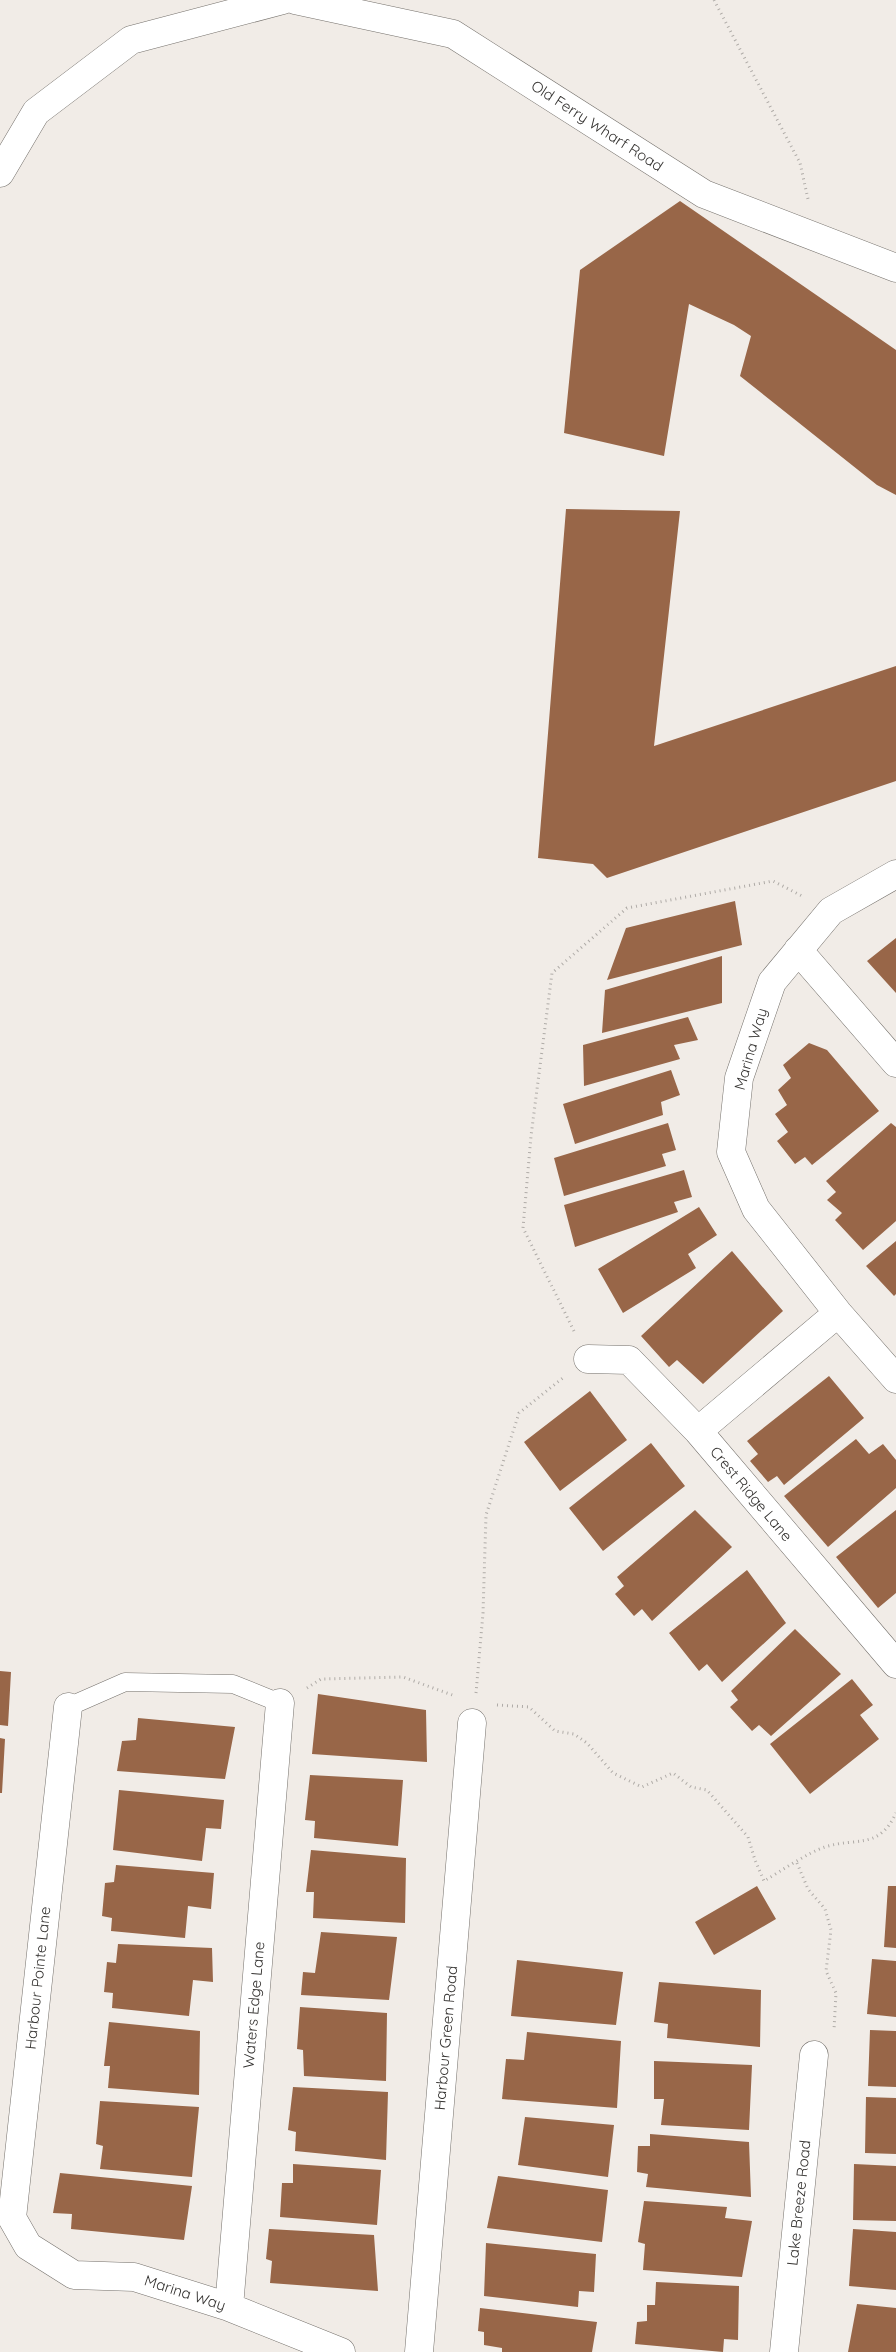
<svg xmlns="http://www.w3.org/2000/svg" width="896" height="2352" font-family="Quicksand,sans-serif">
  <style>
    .building { fill: #986648 }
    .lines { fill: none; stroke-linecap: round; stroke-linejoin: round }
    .service-casing { stroke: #75716c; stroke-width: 19 }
    .minor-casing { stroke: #75716c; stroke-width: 29 }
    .tertiary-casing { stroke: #75716c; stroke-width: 29 }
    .path { stroke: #afaba7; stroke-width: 3; stroke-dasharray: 1 4; stroke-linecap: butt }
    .service { stroke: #fff; stroke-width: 18 }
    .minor { stroke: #fff; stroke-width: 28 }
    .tertiary { stroke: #fff; stroke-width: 28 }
    .labels { text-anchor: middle; stroke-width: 5; stroke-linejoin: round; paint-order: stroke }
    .street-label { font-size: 15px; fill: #353331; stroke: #fff }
  </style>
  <rect width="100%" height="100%" fill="#f1ece7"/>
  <path class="building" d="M680,201L896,350V495L877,485L740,376L751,336L734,325L689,304L664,456L564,433L580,270Z
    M566,509L680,511L654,746L896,666V781L607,878L593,864L538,858Z
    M735,901L742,945L607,980L626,928Z
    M896,938V993L867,961Z
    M722,956V1003L602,1033L605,990Z
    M688,1017L698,1040L674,1045L680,1059L584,1086L583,1045Z
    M809,1043L827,1050L879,1111L812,1165L805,1157L795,1164L777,1141L788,1132L775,1114L787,1105L778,1090L791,1078L783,1065Z
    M671,1070L680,1095L661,1102L663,1115L575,1144L563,1104Z
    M668,1123L676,1150L662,1154L666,1166L564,1196L554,1158Z
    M891,1123L896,1127V1221L863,1250L835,1220L842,1213L827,1200L836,1192L826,1181Z
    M684,1170L692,1197L674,1202L678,1212L575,1247L564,1205Z
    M699,1207L717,1235L688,1254L696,1268L623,1313L598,1269Z
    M896,1241V1294L894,1296L866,1266Z
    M732,1251L783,1311L703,1384L677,1360L669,1367L641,1336Z
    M829,1376L864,1418L784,1485L777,1476L768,1482L750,1461L758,1454L747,1441Z
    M590,1391L627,1440L560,1491L524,1442Z
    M856,1439L869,1454L883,1444L896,1460V1488L828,1547L784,1496Z
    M651,1443L685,1486L603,1551L569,1508Z
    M695,1510L732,1547L652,1621L642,1609L634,1616L615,1594L624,1586L617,1577Z
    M896,1510V1593L878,1608L836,1557Z
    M747,1570L786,1623L722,1682L707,1664L699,1671L669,1633Z
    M795,1629L841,1674L771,1736L759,1725L752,1731L730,1707L738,1700L731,1691Z
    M0,1671L11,1672L8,1726L0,1725Z
    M852,1679L873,1705L860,1715L879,1739L810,1794L770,1744Z
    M318,1694L426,1710L427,1762L312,1754Z
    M138,1718L235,1727L225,1779L117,1771L122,1741L136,1740Z
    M0,1738L5,1739L2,1793H0Z
    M310,1775L403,1780L398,1846L314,1838L315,1821L305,1820Z
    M119,1790L224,1800L221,1829L206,1828L202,1861L113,1850Z
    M311,1850L406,1858L405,1923L313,1918L314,1892H306Z
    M116,1865L214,1873L211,1909L188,1906L185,1938L111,1931L112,1918L102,1916L105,1883L114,1882Z
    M757,1886L776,1919L714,1955L695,1922Z
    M888,1886H896V1948L884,1947Z
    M321,1932L397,1937L389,2000L301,1995L303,1972L315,1973Z
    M118,1944L212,1948L213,1982L193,1980L189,2016L112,2008L113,1993L104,1992L107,1962L116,1963Z
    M872,1959L896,1961V2017L867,2014Z
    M517,1960L623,1972L616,2025L511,2016Z
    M659,1982L761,1990L760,2047L667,2038L668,2024L654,2022Z
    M300,2007L387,2013L386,2081L304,2076L303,2050L297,2049Z
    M109,2022L200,2031L199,2095L108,2088L110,2066H104Z
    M870,2030L896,2031V2087L868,2086Z
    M527,2032L621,2041L617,2108L502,2099L506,2059L524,2060Z
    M654,2061L752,2065L749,2130L661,2125L664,2099H654Z
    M293,2087L388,2092L386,2160L295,2151L296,2132L288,2130Z
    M866,2097L896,2098V2154L865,2153Z
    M100,2101L199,2107L192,2177L100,2169L103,2146L96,2144Z
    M525,2117L614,2125L608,2177L518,2165Z
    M650,2134L749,2142L751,2197L646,2187L648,2174L637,2172L638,2146H650Z
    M293,2164L381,2170L377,2225L280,2217L282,2183H293Z
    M854,2164L896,2166V2221L853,2220Z
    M60,2173L192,2186L184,2240L71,2229L72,2214L53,2213Z
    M498,2176L608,2190L602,2242L487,2228Z
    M644,2201L727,2207L725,2218L752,2221L742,2277L643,2270L645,2244L638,2242Z
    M269,2229L374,2235L378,2291L270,2283L272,2261L266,2259Z
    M853,2229L896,2232V2290L849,2286Z
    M486,2243L596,2254L594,2292L579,2291L578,2307L484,2296Z
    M656,2282L739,2286L738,2340L724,2339L723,2352L635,2344L637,2322L647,2321V2305H655Z
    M857,2304L896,2308V2352H848Z
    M480,2308L597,2322L592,2352H502V2348L484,2345V2332L478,2331Z"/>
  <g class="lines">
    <g class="service-casing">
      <path id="service" d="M68,1707L125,1682L233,1684L280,1703"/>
    </g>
    <g class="minor-casing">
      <path id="minor" d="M896,874L831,911L772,982L739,1078L731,1152L756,1209L838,1313L896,1379
        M798,950L896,1063
        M588,1359L629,1360L698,1431L896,1664
        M698,1431L838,1313
        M68,1707L12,2218L28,2246L74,2275L134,2277L229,2307L341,2352
        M229,2307L280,1703
        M419,2352L472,1723
        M784,2352L814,2055"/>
    </g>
    <g class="tertiary-casing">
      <path id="tertiary" d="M295,0L453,34L704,194L896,268
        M0,173L36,112L131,40L283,0"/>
    </g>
    <path class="path" d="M714,0L800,163L808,199
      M574,1331L523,1228L531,1136L552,973L627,908L773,881L802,896
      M307,1688L321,1679L403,1677L455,1696
      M476,1693L483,1613L486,1515L519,1413L564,1377
      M497,1705L529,1707L555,1731L574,1734L587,1743L613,1773L642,1787L673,1773L691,1787L707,1790L748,1837L755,1860L764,1881C781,1871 807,1853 825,1847C856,1837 879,1850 896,1813
      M797,1863L808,1889L825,1909L831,1930L826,1971L836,1993L834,2030"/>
    <use href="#service" class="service"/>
    <use href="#minor" class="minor"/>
    <use href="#tertiary" class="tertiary"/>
  </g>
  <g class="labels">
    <g class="street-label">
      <text transform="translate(597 126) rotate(33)" y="5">Old Ferry Wharf Road</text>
      <text transform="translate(751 1049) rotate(-74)" y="5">Marina Way</text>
      <text transform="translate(751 1494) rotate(50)" y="5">Crest Ridge Lane</text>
      <text transform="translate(38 1978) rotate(-84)" y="5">Harbour Pointe Lane</text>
      <text transform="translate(254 2005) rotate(-85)" y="5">Waters Edge Lane</text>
      <text transform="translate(446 2038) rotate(-85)" y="5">Harbour Green Road</text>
      <text transform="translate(799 2203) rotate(-84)" y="5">Lake Breeze Road</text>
      <text transform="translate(185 2293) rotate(18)" y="5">Marina Way</text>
    </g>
  </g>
</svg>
